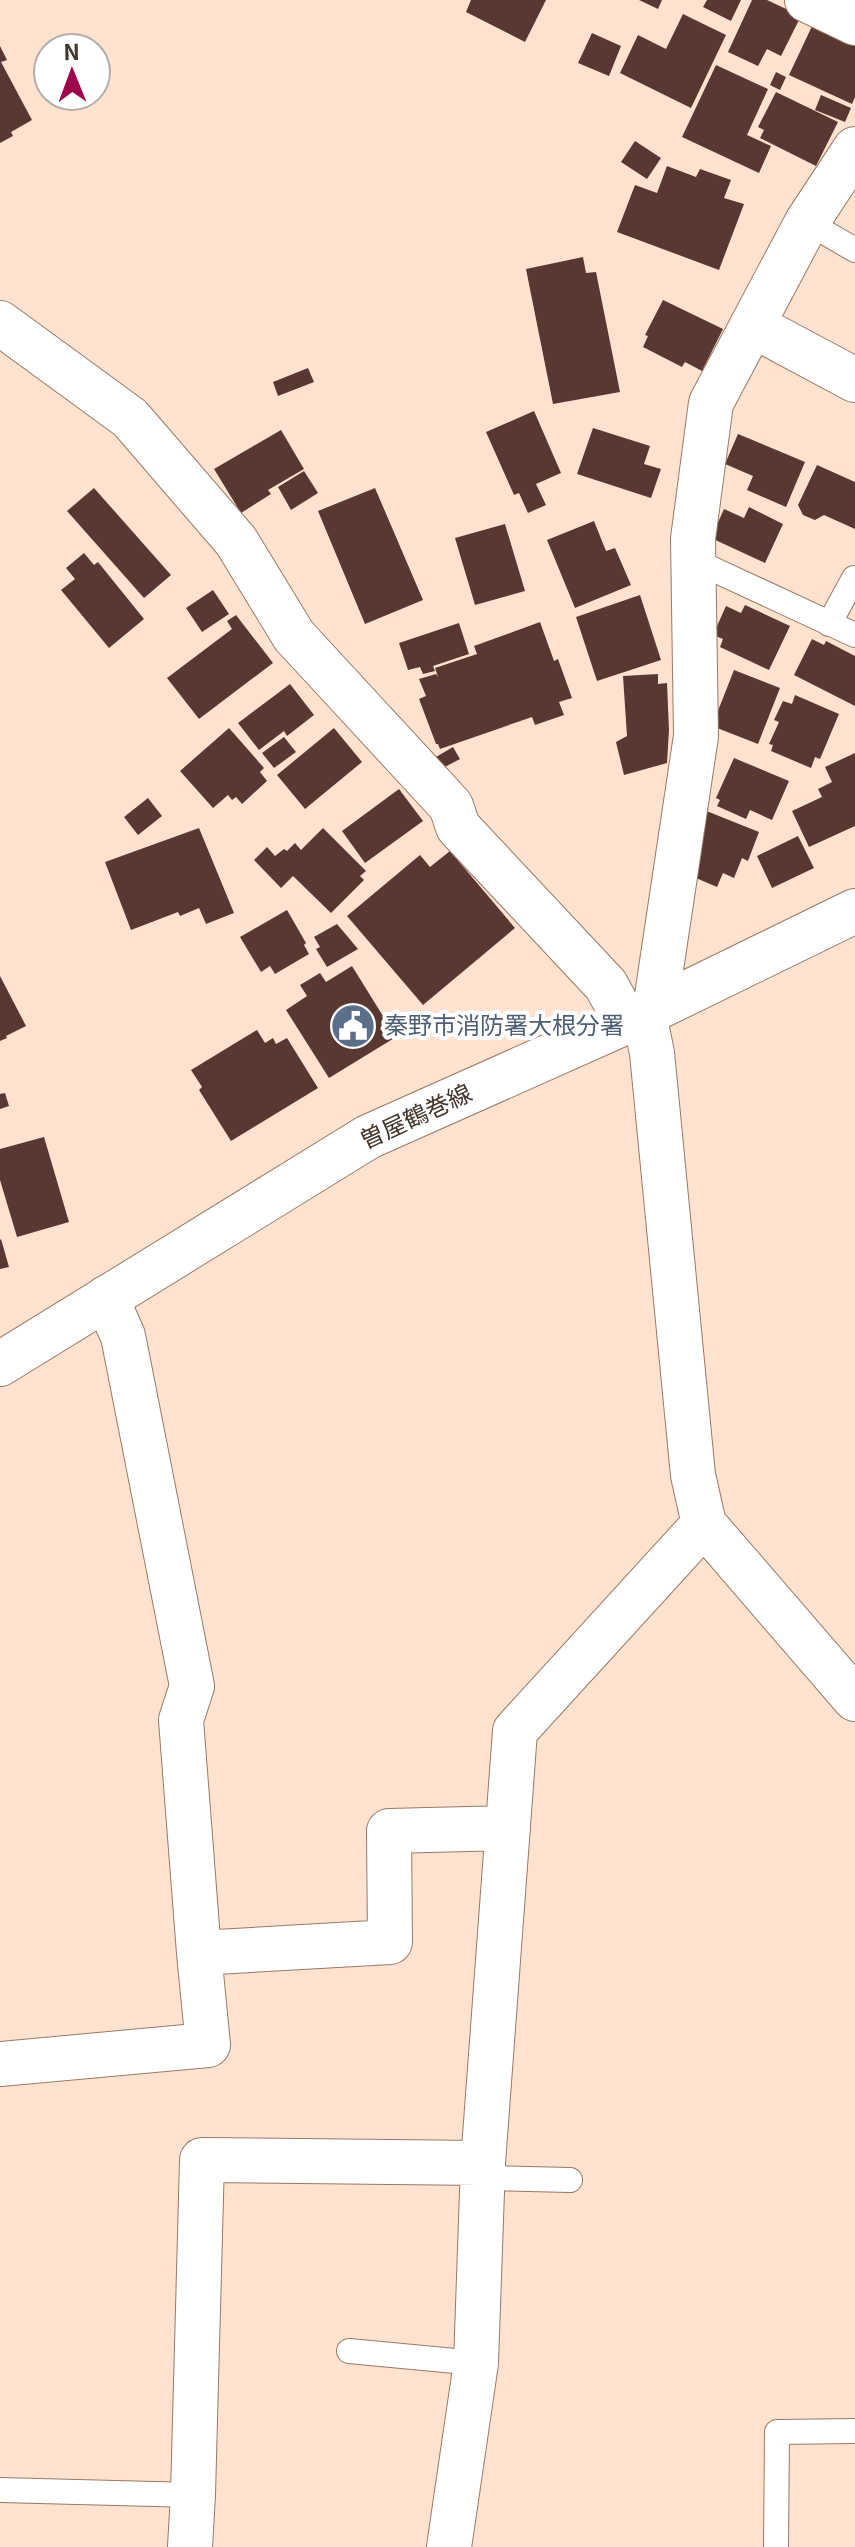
<svg xmlns="http://www.w3.org/2000/svg" width="855" height="2547" font-family="Georgia,'Noto Sans JP',serif">
  <style>
    .building { fill: #593831 }
    .lines { fill: none; stroke-linecap: round; stroke-linejoin: round }
    .service-casing { stroke: #997965; stroke-width: 26 }
    .minor-casing { stroke: #997965; stroke-width: 46 }
    .secondary-casing { stroke: #997965; stroke-width: 46 }
    .service { stroke: #fff; stroke-width: 24 }
    .minor { stroke: #fff; stroke-width: 44 }
    .secondary { stroke: #fff; stroke-width: 44 }
    .labels { text-anchor: middle; stroke-width: 8; stroke-linejoin: round; paint-order: stroke }
    .service-label { font-size: 24px; fill: #4e5e75; stroke: #fff; text-anchor: start }
    .street-label { font-size: 24px; fill: #43352c; stroke: #fff }
  </style>
  <rect width="100%" height="100%" fill="#ffe2d0"/>
  <path class="building" d="M471,0H546L525,42L466,12Z
    M639,0H662L658,9Z
    M707,0H741L731,21L703,7Z
    M752,0H767L801,16L781,56L767,49L758,66L728,52Z
    M683,14L726,35L691,108L620,73L638,35L666,49Z
    M813,24L855,45V97L852,104L789,75Z
    M592,33L621,46L609,76L578,63Z
    M0,46L7,60L1,62L32,120L11,132L13,136L0,143Z
    M716,65L768,89L747,135L771,146L759,173L682,137Z
    M776,72L786,77L780,90L770,85Z
    M776,92L838,122L816,166L760,138L764,130L758,127Z
    M821,95L851,108L845,122L815,110Z
    M635,141L661,158L647,179L621,162Z
    M667,166L696,177L700,169L731,180L724,198L744,204L719,270L617,232L635,185L657,193Z
    M583,257L586,273L596,272L620,392L553,404L526,269Z
    M663,300L723,329L702,371L685,362L682,367L643,347L648,336L645,335Z
    M308,368L314,382L278,396L273,382Z
    M534,411L561,473L536,484L546,505L528,513L519,493L514,495L486,432Z
    M593,428L650,446L644,464L661,469L651,498L577,474Z
    M281,430L304,469L268,490L271,494L241,513L214,469Z
    M738,434L805,462L786,507L747,490L753,476L725,464Z
    M817,465L855,482V529L824,515L815,520L803,515L798,505Z
    M304,471L318,493L291,510L278,487Z
    M94,488L171,575L144,598L67,511Z
    M375,488L423,600L365,624L318,511Z
    M749,507L783,524L765,563L711,538L724,509L744,518Z
    M594,521L606,551L615,548L631,585L575,608L547,540Z
    M505,524L525,591L475,605L455,538Z
    M84,553L94,565L98,562L144,619L109,648L61,590L75,579L66,568Z
    M213,590L229,614L202,632L186,608Z
    M640,595L661,660L597,681L576,617Z
    M745,605L790,626L769,670L720,647L723,639L713,635L726,606L741,613Z
    M236,615L273,663L199,719L167,678L232,629L227,621Z
    M540,622L554,661L558,659L572,698L559,702L564,715L535,725L532,717L440,749L438,744H436L419,699L426,696L419,679L436,674L438,677L435,668L477,654L474,646Z
    M459,623L469,654L433,666L435,671L423,674L420,667L408,670L399,643Z
    M812,639L824,645L826,641L855,656V706L794,675Z
    M734,670L780,688L758,744L712,726Z
    M658,674V684L667,683L669,730L667,763L624,775L616,742L627,736L623,676Z
    M290,684L314,715L287,736L284,731L259,750L238,723Z
    M795,695L839,714L820,759L815,757L811,768L771,751L773,745L769,744L779,722L774,720L783,701L792,704Z
    M229,728L264,768L260,772L267,781L242,804L236,797L232,800L228,795L213,808L180,771Z
    M334,728L362,762L305,809L277,775Z
    M284,737L296,752L274,768L262,753Z
    M453,747L460,759L443,768L436,757Z
    M855,753V826L809,847L792,811L822,797L818,789L832,782L825,767Z
    M734,758L789,781L772,820L750,810L746,819L717,806L720,800L716,798Z
    M399,789L423,821L365,863L342,831Z
    M148,798L162,816L138,835L124,817Z
    M704,810L759,832L748,861L742,858L734,878L723,873L717,887L689,875Z
    M199,828L234,913L206,924L199,908L180,916L178,912L131,930L105,862Z
    M323,828L366,871L360,876L364,880L331,913L293,876L281,888L254,860L267,847L275,856L284,849L287,851L295,843L301,850Z
    M798,836L814,868L772,888L757,856Z
    M450,851L515,928L423,1005L347,916L420,855L430,867Z
    M287,910L306,943L304,945L309,954L275,974L270,966L261,972L240,937Z
    M337,924L358,949L327,967L316,949L320,947L314,937Z
    M352,966L396,1037L329,1078L286,1010L307,996L300,985L320,973L326,982Z
    M0,976L26,1026L6,1036L7,1038L0,1041Z
    M257,1030L265,1043L273,1038L276,1044L287,1038L318,1088L231,1141L199,1090L202,1087L191,1070Z
    M5,1093L9,1106L0,1109V1094Z
    M44,1137L69,1222L17,1237L0,1180V1149Z
    M1,1239L9,1267L0,1269V1240Z"/>
  <g class="lines">
    <g class="service-casing">
      <path id="service" d="M807,222L855,250
        M693,560L855,635
        M829,624L854,578
        M483,2178L570,2180
        M349,2351L476,2363
        M0,2490L193,2495
        M776,2547L777,2432L855,2431"/>
    </g>
    <g class="minor-casing">
      <path id="minor" d="M807,0L855,23
        M0,323L130,418L236,541L294,636L451,806L458,827L606,985L626,1022
        M752,325L855,380
        M655,1009L696,736L693,539L711,403L807,222L855,149
        M644,1014L652,1053L693,1475L704,1524L855,1699
        M199,1953L390,1942L389,1831L508,1828
        M0,2064L208,2045L199,1953L181,1720L192,1686L123,1336L106,1298
        M190,2547L193,2495L202,2160L483,2163
        M449,2547L476,2363L483,2163L515,1731L704,1524"/>
    </g>
    <g class="secondary-casing">
      <path id="secondary" d="M0,1364L368,1137L644,1014L855,911"/>
    </g>
    <use href="#service" class="service"/>
    <use href="#minor" class="minor"/>
    <use href="#secondary" class="secondary"/>
  </g>
  <defs>
    <g id="civic-disc" transform="scale(2.3)"><circle r="9.5" fill="#5c6f8a" stroke="#fff"/><path d="M-.6-6.5H3V-4.5H.6V-3L4-1V1h2V6H-6V1h2V-1L-.6-3ZM-1.2 2.5V6h2.4V2.5Z" fill="#fff"/></g>
  </defs>
  <g fill-rule="evenodd">
    <use href="#civic-disc" x="353" y="1026"/>
  </g>
  <g class="labels">
    <g class="service-label">
      <text x="384" y="1034">秦野市消防署大根分署</text>
    </g>
    <g class="street-label">
      <text transform="translate(416 1117) rotate(-25)" y="8">曽屋鶴巻線</text>
    </g>
  </g>
  <g transform="translate(72 72) rotate(359)"><circle r="38" fill="#ffffff" stroke="#b4aeab" stroke-width="2"/>
  <path d="M0-6L14 30L0 20L-14 30Z" fill="#9e044b"/>
  <text y="-12" font-size="22" font-weight="bold" text-anchor="middle" fill="#43352c">N</text>
  </g>
</svg>
